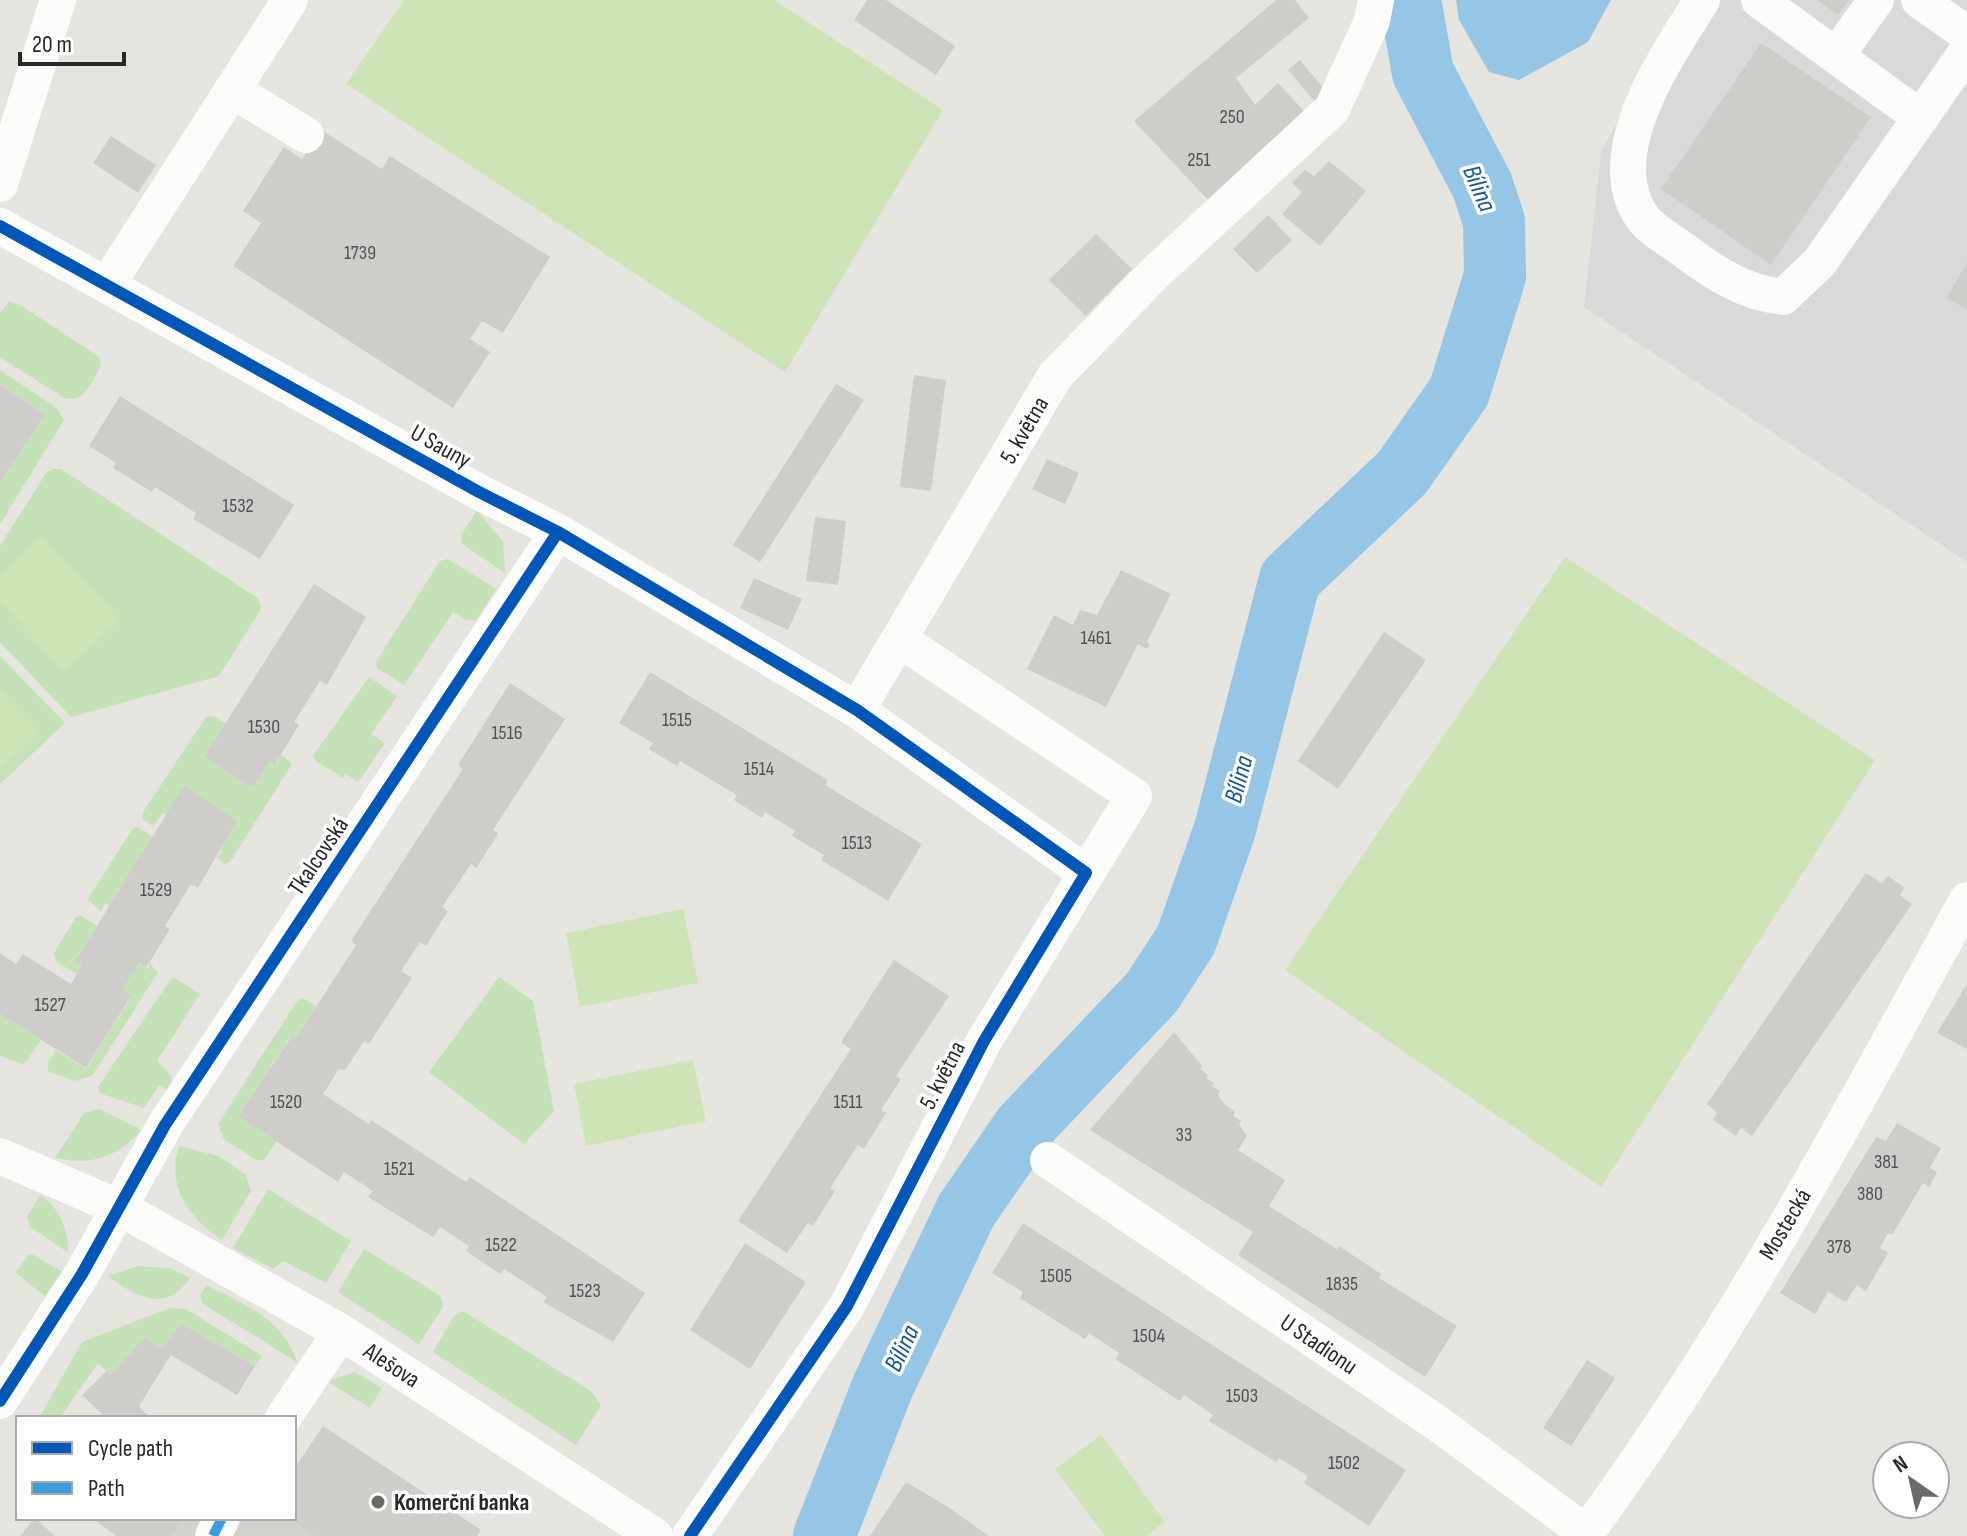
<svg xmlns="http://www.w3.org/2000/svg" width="1967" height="1536" font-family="'Sofia Sans Condensed',sans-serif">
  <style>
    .industrial { fill: #dbd8d9 }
    .green { fill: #c4e1b8 }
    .pitch { fill: #cde5b6 }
    .plaza { fill: #d4d2cc }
    .water { fill: #95c6e5 }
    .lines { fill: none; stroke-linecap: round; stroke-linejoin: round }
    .river { stroke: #95c6e5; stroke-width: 62 }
    .building { fill: #cfcdc9 }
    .minor { stroke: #fbfbfa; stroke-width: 36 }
    .quiet { stroke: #3d9ce0; stroke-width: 10; stroke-dasharray: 20 10; stroke-linecap: butt }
    .cycleway-casing { stroke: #fff; stroke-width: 17 }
    .cycleway { stroke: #0057b8; stroke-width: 12 }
    .poi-dot { fill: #6a6a68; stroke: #fff; stroke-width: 3 }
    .labels { text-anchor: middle; stroke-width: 7; stroke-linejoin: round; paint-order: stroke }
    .number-label { font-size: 20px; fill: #525251 }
    .street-label { font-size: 24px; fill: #282828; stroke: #fff }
    .poi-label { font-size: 24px; font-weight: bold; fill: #282828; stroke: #fff; text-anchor: start }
    .water-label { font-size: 26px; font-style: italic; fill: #145691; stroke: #fff }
  </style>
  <rect width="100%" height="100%" fill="#e6e4de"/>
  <path class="industrial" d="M1680,0H1967V562L1584,307L1601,152L1680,8Z"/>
  <path class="green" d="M9,301L20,305L99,357L101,366C92,381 85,404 64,398L0,357V313Z
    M0,370L57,408L64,420L0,524V482L45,414L0,384Z
    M53,469H61L258,598L261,609L219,676L71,717L0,642V546L46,473Z
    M477,510L503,542L505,573L462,544L461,535Z
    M448,559L496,589L476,620H466L453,612L404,685L377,668L376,662L440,561Z
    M0,656L65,723L0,784Z
    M369,677L397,696L371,734L385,743L358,782L346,774L343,778L317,762L313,756Z
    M212,716L225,723L204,757L253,788L270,761L276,764L281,754L292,764L230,862L224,864L217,857L223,851L219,848L237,820L184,787L166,815L163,813L153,826L142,819L143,812L206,717Z
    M138,827L153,837L110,906L105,903L101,912L88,899L133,828Z
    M81,916L97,926L76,958L82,965L77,974L56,962L54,953L76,917Z
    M139,963L149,969V963L158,972L93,1075L75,1081L48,1071V1062L56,1050L86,1069L131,997L122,990Z
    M499,977L533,1001L554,1111L524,1144L429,1072Z
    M175,978L200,994L157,1061L172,1076L169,1091L159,1085L144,1108L99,1093L98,1087L170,980Z
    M303,998L316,1006L296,1038L291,1036L238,1116L277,1141L264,1160H257L224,1140L218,1124L297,1001Z
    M0,1014L41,1040L24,1065L0,1056Z
    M99,1109L142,1130C117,1157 92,1166 55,1158L84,1113Z
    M179,1146L219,1156L246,1175L251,1191L222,1240C189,1218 166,1187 179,1146Z
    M268,1189L351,1241L326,1283L283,1261L273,1269L233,1248Z
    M40,1195C61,1209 67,1229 69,1253L30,1227L27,1217Z
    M364,1249L441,1296L443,1307L419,1344L338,1292Z
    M33,1254L62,1272L45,1296L16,1273L28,1255Z
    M138,1266L169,1268L190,1278C165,1315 135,1296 108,1276Z
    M206,1285C243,1303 284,1320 297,1362L203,1304L200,1296Z
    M170,1308L186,1309L262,1356L255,1366L180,1323L162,1349L144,1338L110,1375L98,1363L60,1418H39L82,1342Z
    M463,1311L591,1391L601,1405L576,1445L433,1352L454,1316Z
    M355,1372L382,1388L370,1408L327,1381Z"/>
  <path class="pitch" d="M404,0H774L943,110L785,372L346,84Z
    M42,536L120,620L64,672L0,601V575Z
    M1565,557L1875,760L1601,1187L1285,970Z
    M0,691L40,733L0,770Z
    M683,909L698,983L580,1007L566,933Z
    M693,1060L706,1121L586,1146L574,1084Z
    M1101,1435L1165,1522L1146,1536H1105L1055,1469Z"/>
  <path class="plaza" d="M184,1518H288L315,1536H172Z"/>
  <path class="water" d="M1456,0H1611L1588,42L1519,80L1489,72L1459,20Z"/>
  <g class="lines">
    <path class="river" d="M824,1536L883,1386L966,1211L1023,1128L1152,992L1186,940L1225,829L1290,579L1402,473L1459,392L1495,276L1494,221L1482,185L1423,73L1410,0"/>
  </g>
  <path class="building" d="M867,0H886L955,46L936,75L854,20Z
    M1276,0H1295L1309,18L1236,78L1255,105L1278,83L1304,111L1208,200L1134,121Z
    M1817,0H1849L1838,15Z
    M1761,43L1871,117L1771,265L1661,189Z
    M1300,60L1325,90L1316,103L1288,70Z
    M320,129L382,169L390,156L550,257L503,333L482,321L470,339L490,352L453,408L233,266L261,223L243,211L284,147L302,159Z
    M111,136L156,165L138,193L93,163Z
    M1329,161L1366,191L1320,246L1282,214L1302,192L1292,183L1305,170L1314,176Z
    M1268,215L1292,240L1257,273L1233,249Z
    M1096,234L1132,269L1086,316L1049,280Z
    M1967,262V309L1947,298Z
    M914,375L946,380L931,491L900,487Z
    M0,384L45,414L0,482Z
    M836,384L864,400L760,562L733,545Z
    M120,396L294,505L260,559L193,519L196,513L155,487L152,492L113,468L116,463L89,446Z
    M1047,459L1079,473L1065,504L1032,489Z
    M815,517L846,521L838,585L806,581Z
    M1121,570L1171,594L1147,642L1150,645L1147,649L1138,644L1106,707L1027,669L1054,615L1073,625L1080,610L1097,615Z
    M754,578L802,599L788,630L740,608Z
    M314,584L366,617L327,685L320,681L294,722L299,725L275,764L270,761L253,788L204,757Z
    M1384,632L1426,660L1338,789L1298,761Z
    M650,672L828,780L825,785L922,844L888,901L821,860L824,855L792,836L795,831L765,812L762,818L734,800L737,795L680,761L677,766L649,749L653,743L619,723Z
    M510,683L565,719L493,830L498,833L495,839L476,868L471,864L442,907L448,911L426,946L420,942L401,971L412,978L369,1044L364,1041L345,1070L339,1069L323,1094L369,1124L371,1120L466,1182L470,1177L645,1293L613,1342L543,1302L547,1297L504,1269L500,1274L466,1251L469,1246L440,1227L433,1237L368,1197L373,1191L344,1172L338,1182L238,1116L292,1036L296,1038L356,945L351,941L463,769L458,765Z
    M184,786L237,820L198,888L191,884L165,926L170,929L149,963L146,967L139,963L122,990L131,996L86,1068L0,1014V953L16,964L23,954L71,984L82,965L75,961Z
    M1866,873L1882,883L1888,876L1905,888L1900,895L1912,904L1752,1136L1741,1128L1736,1136L1713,1120L1717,1113L1707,1104Z
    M894,960L949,996L896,1076L901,1079L881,1110L886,1113L864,1149L858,1145L830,1188L835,1191L813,1226L808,1223L787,1253L738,1221L851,1049L841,1042Z
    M1967,984V1049L1937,1033Z
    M1174,1032L1202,1066L1200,1069L1208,1075L1206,1078L1214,1083L1212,1086L1220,1091L1218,1095L1225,1105L1235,1112L1233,1116L1241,1121L1239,1124L1247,1136L1238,1150L1285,1180L1269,1206L1337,1249L1339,1246L1381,1274L1379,1278L1457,1326L1425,1377L1238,1255L1253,1232L1090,1130Z
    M1897,1123L1941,1148L1930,1168L1937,1172L1929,1187L1923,1183L1892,1235L1888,1233L1880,1248L1888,1253L1866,1291L1857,1285L1846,1302L1828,1292L1815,1314L1780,1293L1876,1137L1886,1141Z
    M1023,1223L1406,1470L1369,1526L1304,1483L1308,1476L1279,1458L1276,1462L1209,1421L1213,1415L1184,1395L1180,1401L1115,1359L1119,1353L1089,1333L1085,1339L1020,1298L1023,1292L992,1273Z
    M745,1243L806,1282L750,1369L690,1330Z
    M180,1323L255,1366L237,1395L171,1355L139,1406L150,1418H106L82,1395L107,1371L110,1375L144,1338L162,1349Z
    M1587,1360L1615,1378L1571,1446L1543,1428Z
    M323,1426L481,1530L477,1536H315L288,1518H294V1469Z
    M906,1482L945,1505L989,1536H870Z
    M35,1518L55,1536H20Z
    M92,1518H184L172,1536H116Z"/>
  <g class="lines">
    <path class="minor" d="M1702,0C1668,55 1598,153 1642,217C1651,230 1672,241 1685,251C1714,273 1745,293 1783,297L1819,263L1967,51
      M1759,0L1921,118
      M1919,0L1967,34
      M1836,56L1876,0
      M232,90L306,135
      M0,184L58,0
      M0,226L479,492L558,532L857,710L1086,873
      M107,285L290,0
      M857,710L1055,376L1154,274L1332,109L1372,21L1376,0
      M0,1156L120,1208L341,1332L655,1536
      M1048,1160L1437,1423L1586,1533
      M0,1401L82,1274L165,1125L558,532
      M283,1418L341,1332
      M213,1536L222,1518
      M690,1536L847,1306L984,1041L1134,796L899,639
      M1584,1536C1731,1337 1849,1116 1967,900"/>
    <path class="quiet" d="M213,1536L222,1518"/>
    <g class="cycleway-casing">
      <path id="cycleway" d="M0,226L479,492L558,532L857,710L1086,873L984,1041L847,1306L690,1536
        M0,1401L82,1274L165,1125L558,532"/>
    </g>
    <use href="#cycleway" class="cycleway"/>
  </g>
  <circle class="poi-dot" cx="378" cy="1502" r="8"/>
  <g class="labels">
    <g class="number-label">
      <text x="1232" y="123">250</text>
      <text x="1199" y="166">251</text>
      <text x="360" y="259">1739</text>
      <text x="238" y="512">1532</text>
      <text x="1096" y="644">1461</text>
      <text x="677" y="726">1515</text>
      <text x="264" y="733">1530</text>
      <text x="507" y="739">1516</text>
      <text x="759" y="775">1514</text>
      <text x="857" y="849">1513</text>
      <text x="156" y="896">1529</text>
      <text x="50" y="1011">1527</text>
      <text x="286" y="1108">1520</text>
      <text x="848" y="1108">1511</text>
      <text x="1184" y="1141">33</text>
      <text x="1886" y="1168">381</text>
      <text x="399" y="1175">1521</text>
      <text x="1870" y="1200">380</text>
      <text x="501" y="1251">1522</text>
      <text x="1839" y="1253">378</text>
      <text x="1056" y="1282">1505</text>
      <text x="1342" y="1290">1835</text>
      <text x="585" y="1297">1523</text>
      <text x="1149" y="1342">1504</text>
      <text x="1242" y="1402">1503</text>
      <text x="1344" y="1469">1502</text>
    </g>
    <g class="street-label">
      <text transform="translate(1024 430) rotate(-60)" y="8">5. května</text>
      <text transform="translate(441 446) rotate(29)" y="8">U Sauny</text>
      <text transform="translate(318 856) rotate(-56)" y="8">Tkalcovská</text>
      <text transform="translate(942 1075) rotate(-63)" y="8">5. května</text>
      <text transform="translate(1785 1224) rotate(-59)" y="8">Mostecká</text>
      <text transform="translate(1319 1344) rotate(34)" y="8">U Stadionu</text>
      <text transform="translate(392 1365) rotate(33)" y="8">Alešova</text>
    </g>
    <g class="poi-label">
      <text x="394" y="1510">Komerční banka</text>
    </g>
    <g class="water-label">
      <text transform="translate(1480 188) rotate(67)" y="9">Bílina</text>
      <text transform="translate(1238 779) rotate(-75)" y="9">Bílina</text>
      <text transform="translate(901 1348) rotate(-65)" y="9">Bílina</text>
    </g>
  </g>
  <rect x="16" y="1416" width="280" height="104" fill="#ffffff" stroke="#a9a9a9" stroke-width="2"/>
  <rect x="32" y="1442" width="40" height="12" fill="#0057b8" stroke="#a9a9a9" stroke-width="2"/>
  <text x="88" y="1456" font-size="24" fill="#282828">Cycle path</text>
  <rect x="32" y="1482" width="40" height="12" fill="#3d9ce0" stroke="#a9a9a9" stroke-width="2"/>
  <text x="88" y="1496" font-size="24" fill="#282828">Path</text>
  <g transform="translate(1911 1480) rotate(326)"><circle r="38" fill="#ffffff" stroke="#a9a9a9" stroke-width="2"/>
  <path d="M0-6L14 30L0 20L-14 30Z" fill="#6a6a68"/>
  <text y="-12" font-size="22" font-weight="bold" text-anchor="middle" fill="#282828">N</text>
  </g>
  <path d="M20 52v12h104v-12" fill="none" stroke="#282828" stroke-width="4"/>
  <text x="32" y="52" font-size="24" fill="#282828" stroke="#ffffff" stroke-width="6" paint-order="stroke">20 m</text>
</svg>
